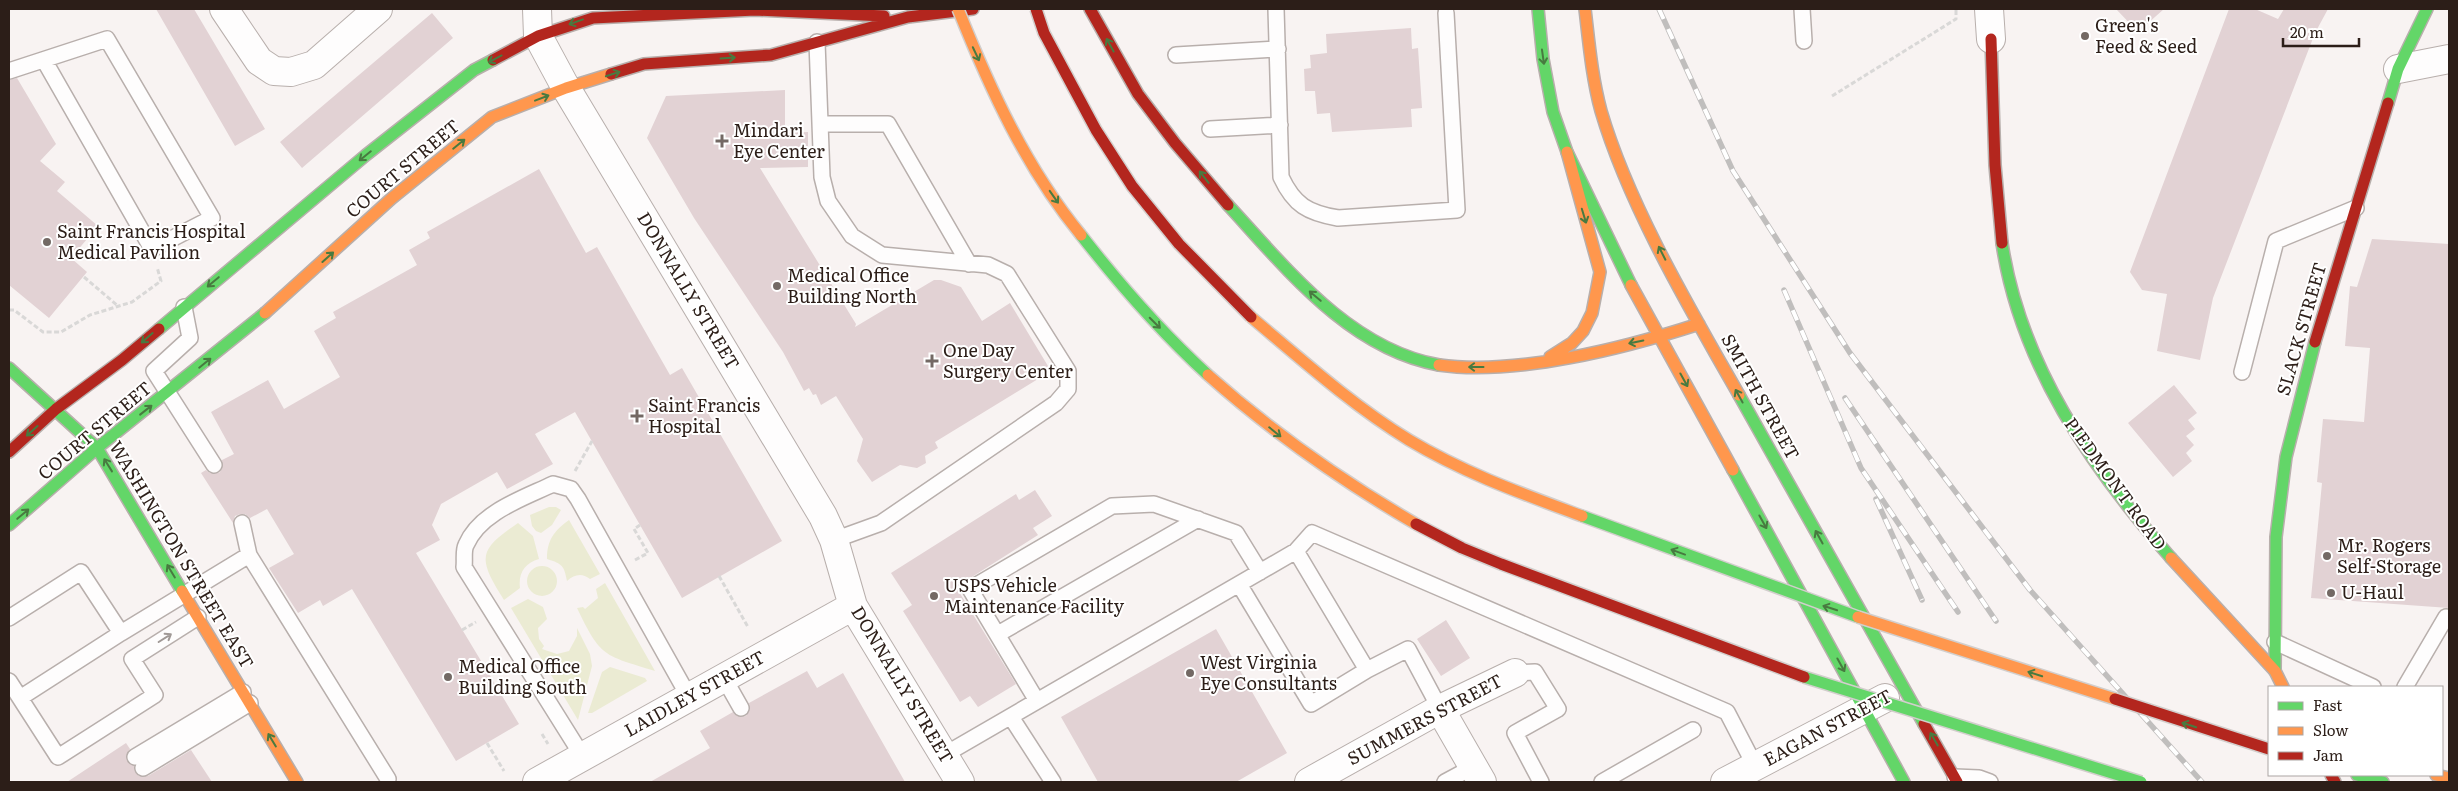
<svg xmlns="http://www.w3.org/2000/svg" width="2458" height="791" font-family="Literata,serif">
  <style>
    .green { fill: #ebebd3 }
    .building { fill: #e2d2d4 }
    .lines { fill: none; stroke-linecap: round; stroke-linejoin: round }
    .lane-casing { stroke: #b8afac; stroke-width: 18 }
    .street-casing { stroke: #b8afac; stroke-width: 30 }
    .fast-casing { stroke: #b8afac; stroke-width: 14 }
    .slow-casing { stroke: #b8afac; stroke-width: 14 }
    .jam-casing { stroke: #b8afac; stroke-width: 14 }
    .path { stroke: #d9d8d7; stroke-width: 3; stroke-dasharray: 5 2.5; stroke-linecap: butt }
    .lane { stroke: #fefdfd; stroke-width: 15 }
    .street { stroke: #fefdfd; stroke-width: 28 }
    .fast { stroke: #63d668; stroke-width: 11 }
    .slow { stroke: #ff974d; stroke-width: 11 }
    .jam { stroke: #b3261e; stroke-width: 11 }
    .rail-casing { stroke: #c0bebd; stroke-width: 5.5 }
    .rail { stroke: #fff; stroke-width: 4; stroke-dasharray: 11; stroke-linecap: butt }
    .fast-bridge-casing { stroke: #d2cecc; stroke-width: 14; stroke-linecap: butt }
    .slow-bridge-casing { stroke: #d2cecc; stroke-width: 14; stroke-linecap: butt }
    .jam-bridge-casing { stroke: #d2cecc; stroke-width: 14; stroke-linecap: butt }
    .fast-bridge { stroke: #63d668; stroke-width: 11 }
    .slow-bridge { stroke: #ff974d; stroke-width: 11 }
    .jam-bridge { stroke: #b3261e; stroke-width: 11 }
    .oneway { stroke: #487a40 }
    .oneway2 { stroke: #a09996 }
    .poi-dot { fill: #736964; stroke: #fff; stroke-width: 2 }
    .labels { text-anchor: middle; stroke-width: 4; stroke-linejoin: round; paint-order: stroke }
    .poi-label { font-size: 18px; fill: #2c1e18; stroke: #fff; text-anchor: start }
    .street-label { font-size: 18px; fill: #2c1e18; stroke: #fff }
  </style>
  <rect width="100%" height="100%" fill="#f8f3f2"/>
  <path class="green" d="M549,507H556L561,510L552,525L541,533L536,531L532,526L530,515Z
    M569,520L600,574L590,579C582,573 575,574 567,581C564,566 563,564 547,559C547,540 554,531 569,520Z
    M518,523L533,536L539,559C525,563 518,573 520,588L504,600C478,558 477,551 518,523Z
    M527 581a15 15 0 1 1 30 0a15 15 0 1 1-30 0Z
    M605,583L655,671C604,655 601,658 577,608L583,607L585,609L598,598L596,589Z
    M528,599L543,607L547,619L538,628L539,639L544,646L542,649L557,654L569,651L577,636V628L590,654L592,666L578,720L511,608Z
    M610,667L645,678L647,681L592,713H588L602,672Z"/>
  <path class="building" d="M156,9H194L265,129L235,146Z
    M2116,9H2164L2138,32Z
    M2229,9H2255L2278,19L2284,9H2328L2315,33L2213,298L2200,360L2157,351L2167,294L2142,290L2130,272Z
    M432,13L453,38L302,168L280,142Z
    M1411,28L1412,49L1418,48L1422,108L1411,109L1412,127L1332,132L1330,113L1317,114L1315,91H1305L1304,69L1311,68L1310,55L1327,53L1326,34Z
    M17,78L56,144L40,161L65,182L57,191L98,226L71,258L87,272L49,318L9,285V80Z
    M785,90V133L808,132V167L760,168L856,324L855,327L934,280H941L961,287L982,321L1010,303L1051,371L935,442L938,448L925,456L926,463L917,468L900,465L872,482L857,461L863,439L836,396L821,405L816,394L813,395L809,388L804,391L783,352L694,218L647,138L666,96Z
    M539,169L586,253L597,247L670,375L682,368L782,541L682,598L575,412L535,434L553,464L507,489L497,472L441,504L432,525L440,540L416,553L519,724L456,761L352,589L323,606L320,600L298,613L269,568L294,554L267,509L250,518L245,514H240L235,516L233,523L201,473L206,470L210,473H219L222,469V460L234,454L211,412L268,380L284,409L340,377L314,331L336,318L333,312L417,265L409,250L430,238L427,232Z
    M2372,239L2449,244V608L2311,598L2322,483L2317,482L2323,419L2364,422L2370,348L2345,346L2350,286L2357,287Z
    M2174,385L2197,413L2188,420L2195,429L2186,436L2194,445L2186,453L2192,461L2173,477L2128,423Z
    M1035,490L1052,516L1033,528L1038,535L956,587L1016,684L978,707L970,696L960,702L903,611L912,605L891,573L1016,494L1019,500Z
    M1446,620L1470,658L1441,676L1417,639Z
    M1216,629L1287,753L1236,782H1098L1061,717Z
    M807,671L817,688L843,673L905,782H650L710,748L700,731L733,712L740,717L746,716L750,709L749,703Z
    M126,743L130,749L126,757L127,761L134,766L135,772L139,776H148L191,750L212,782H67Z"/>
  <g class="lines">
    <g class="lane-casing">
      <path id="lane" d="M1276,9L1281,177C1294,205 1308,213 1338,218L1457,210L1446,13
        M1802,9L1804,41
        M817,42L822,177L828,201L852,236L882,255L988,265L1007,274L1068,371V389L1056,403L881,523L834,540
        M1176,55L1278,49
        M9,71L107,39L212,218L152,249L44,60
        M820,124H888L969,264
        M1210,129L1280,125
        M184,307L190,338L154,371L214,465
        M2242,372L2276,241L2356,208
        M242,523L249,555
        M1239,584L1311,704L1367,670L1296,551
        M9,618L81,572L121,633L20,698
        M121,633L249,555L388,779
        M998,634L1198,519
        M2275,642L2373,687
        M1367,670L1408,649L1440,709
        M1515,673L1535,672L1558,709L1515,733L1541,782
        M724,678L741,708
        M9,681L58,757L155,695L132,659L198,617
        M2405,687L2446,617
        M1037,701L970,589L1112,506L1154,504L1236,533L1260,572
        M1011,717L1053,782
        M944,755L1296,551L1312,533L1727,712L1755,766
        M135,757L243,692
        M583,757L464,567C465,560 463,551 466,545C480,512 524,498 553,484L571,489L578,499L689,697
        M143,768L250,703
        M1955,777L1979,778L1990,782
        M1445,782L1473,767
        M1602,782L1693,730"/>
    </g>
    <g class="street-casing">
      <path id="street" d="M224,9L259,61L274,71L291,72L314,65L378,9
        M537,9L538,36L566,88L823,516L834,540L853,606L960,782
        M1989,9L1991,39
        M2398,69L2449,59
        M1440,709L1482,782
        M537,782L853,606
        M1309,782L1440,709L1515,673
        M1725,782L1885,698"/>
    </g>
    <g class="fast-casing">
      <path id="fast" d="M1538,9L1543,59L1553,112L1567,152L1631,285
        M2388,103L2398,69L2427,9
        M1228,205C1286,268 1349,349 1439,365
        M2002,243C2020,364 2091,467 2171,558
        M159,329L366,155L474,70L493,60
        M9,368L97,448L182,591
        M1739,395L1924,724
        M1733,470L1904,782
        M9,525L97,448L265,313
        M2275,671L2276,537L2286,457L2315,342
        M2357,775L2383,782"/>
    </g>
    <g class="slow-casing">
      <path id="slow" d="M1585,9C1589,43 1592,78 1601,111C1629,206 1690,309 1739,395
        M1631,285L1733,470
        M265,313L392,198L492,117L566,88L611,74
        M1550,357L1572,343L1583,331L1592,313L1600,272L1567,152
        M1439,365C1516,376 1625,348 1699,324
        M2171,558L2275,671L2283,687
        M182,591L297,782
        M2436,775L2449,778"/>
    </g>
    <g class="jam-casing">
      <path id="jam" d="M1090,9L1138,94L1175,143L1228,205
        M1991,39L1995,165L2002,243
        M493,60L538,36L593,18L755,10L884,16
        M611,74L644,64L771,55L908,17L973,9
        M2315,342L2388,103
        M9,452L56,409L122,360L159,329
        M1924,724L1957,782
        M2331,775L2335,782"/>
    </g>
    <path class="path" d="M1832,96L1956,19V9
      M84,277L118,306
      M9,310H14L43,332H61L90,315L132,302L161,281L157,267
      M575,471L592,441
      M635,560L648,553L634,529L640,525
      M719,576L748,627
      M462,630L476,622
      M542,734L548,744
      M487,743L504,771"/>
    <use href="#lane" class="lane"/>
    <use href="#street" class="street"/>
    <use href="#fast" class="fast"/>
    <use href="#slow" class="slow"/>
    <use href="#jam" class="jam"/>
    <g class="rail-casing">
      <path id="rail" d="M1659,9L1733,171L1850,353L2030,590L2202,782
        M1784,290L1861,468L1958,612
        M1845,398L1996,621
        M1876,499L1922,600"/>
    </g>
    <use href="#rail" class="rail"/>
    <g class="fast-bridge-casing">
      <path id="fast-bridge" d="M1081,235C1120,285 1161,332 1208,375
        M1582,516L1858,617
        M1804,677L2141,782"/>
    </g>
    <g class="slow-bridge-casing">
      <path id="slow-bridge" d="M958,9C990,89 1026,168 1081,235
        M1251,317C1302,360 1352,405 1409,440C1464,473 1523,494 1582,516
        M1208,375C1272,432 1342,481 1416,524
        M1858,617L2115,699"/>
    </g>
    <g class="jam-bridge-casing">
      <path id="jam-bridge" d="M1036,9L1044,33L1096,130L1132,186L1179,244L1251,317
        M1416,524L1462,548L1501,564L1804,677
        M2115,699L2269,749"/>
    </g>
    <use href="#fast-bridge" class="fast-bridge"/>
    <use href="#slow-bridge" class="slow-bridge"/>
    <use href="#jam-bridge" class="jam-bridge"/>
  </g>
  <defs><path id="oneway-shaft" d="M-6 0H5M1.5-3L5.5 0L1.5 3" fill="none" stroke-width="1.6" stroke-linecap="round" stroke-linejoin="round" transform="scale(1.25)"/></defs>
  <g class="oneway">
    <use href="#oneway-shaft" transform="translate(576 22) rotate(160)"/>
    <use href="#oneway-shaft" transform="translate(1110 45) rotate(-119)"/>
    <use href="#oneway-shaft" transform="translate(976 54) rotate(65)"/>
    <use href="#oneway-shaft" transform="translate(1543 57) rotate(82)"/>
    <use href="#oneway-shaft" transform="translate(728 58) rotate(-4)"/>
    <use href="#oneway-shaft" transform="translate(495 59) rotate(152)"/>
    <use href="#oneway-shaft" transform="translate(613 74) rotate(-18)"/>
    <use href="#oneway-shaft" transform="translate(542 98) rotate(-21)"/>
    <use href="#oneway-shaft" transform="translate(459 144) rotate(-39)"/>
    <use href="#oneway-shaft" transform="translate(365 156) rotate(141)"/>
    <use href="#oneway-shaft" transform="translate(1204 177) rotate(-128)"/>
    <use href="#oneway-shaft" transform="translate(1054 197) rotate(55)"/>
    <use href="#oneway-shaft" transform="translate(1584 216) rotate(73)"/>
    <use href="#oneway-shaft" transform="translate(1662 253) rotate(-117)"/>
    <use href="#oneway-shaft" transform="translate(328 257) rotate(-42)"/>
    <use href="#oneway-shaft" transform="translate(213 282) rotate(140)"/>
    <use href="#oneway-shaft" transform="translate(1315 296) rotate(-140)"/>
    <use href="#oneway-shaft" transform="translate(1155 323) rotate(45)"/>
    <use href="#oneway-shaft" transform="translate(147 338) rotate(139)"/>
    <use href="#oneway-shaft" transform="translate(1636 342) rotate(168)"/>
    <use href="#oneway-shaft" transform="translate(205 363) rotate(-39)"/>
    <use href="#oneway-shaft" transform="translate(1476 367) rotate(180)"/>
    <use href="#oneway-shaft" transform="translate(1684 380) rotate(61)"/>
    <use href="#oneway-shaft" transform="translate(1739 396) rotate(-119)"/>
    <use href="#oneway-shaft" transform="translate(146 410) rotate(-38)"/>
    <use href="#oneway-shaft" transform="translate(32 431) rotate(138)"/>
    <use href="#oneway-shaft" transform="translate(1275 432) rotate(39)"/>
    <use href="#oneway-shaft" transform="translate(108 465) rotate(-122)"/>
    <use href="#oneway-shaft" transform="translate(23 514) rotate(-40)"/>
    <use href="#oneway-shaft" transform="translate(1763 522) rotate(61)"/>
    <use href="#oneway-shaft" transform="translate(1819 537) rotate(-119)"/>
    <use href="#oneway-shaft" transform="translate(1678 552) rotate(-160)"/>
    <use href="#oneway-shaft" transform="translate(171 571) rotate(-121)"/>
    <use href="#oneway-shaft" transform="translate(1830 608) rotate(-162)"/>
    <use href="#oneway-shaft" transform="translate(1841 665) rotate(61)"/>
    <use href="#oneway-shaft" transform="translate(2035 674) rotate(-162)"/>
    <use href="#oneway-shaft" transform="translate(2189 725) rotate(-162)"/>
    <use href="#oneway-shaft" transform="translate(1934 739) rotate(-120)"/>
    <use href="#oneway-shaft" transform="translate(272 740) rotate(-121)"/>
  </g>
  <use class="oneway2" href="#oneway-shaft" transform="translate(165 638) rotate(-32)"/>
  <g class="poi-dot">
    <circle cx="2085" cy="36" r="5"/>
    <path d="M719.5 133.5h5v5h5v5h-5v5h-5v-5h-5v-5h5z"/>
    <circle cx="47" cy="242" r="5"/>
    <circle cx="777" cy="286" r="5"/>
    <path d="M929.5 353.5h5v5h5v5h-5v5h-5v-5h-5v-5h5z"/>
    <path d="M634.5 408.5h5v5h5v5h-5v5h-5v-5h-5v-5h5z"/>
    <circle cx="2327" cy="556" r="5"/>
    <circle cx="2331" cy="593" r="5"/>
    <circle cx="934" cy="596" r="5"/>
    <circle cx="1190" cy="673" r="5"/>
    <circle cx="448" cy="677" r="5"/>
  </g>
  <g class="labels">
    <g class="poi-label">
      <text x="2095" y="32">Green's<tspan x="2095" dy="21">Feed &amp; Seed</tspan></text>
      <text x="733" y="137">Mindari<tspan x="733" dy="21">Eye Center</tspan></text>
      <text x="57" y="238">Saint Francis Hospital<tspan x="57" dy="21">Medical Pavilion</tspan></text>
      <text x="787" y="282">Medical Office<tspan x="787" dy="21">Building North</tspan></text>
      <text x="943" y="357">One Day<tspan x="943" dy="21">Surgery Center</tspan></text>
      <text x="648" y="412">Saint Francis<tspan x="648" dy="21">Hospital</tspan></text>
      <text x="2337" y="552">Mr. Rogers<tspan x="2337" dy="21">Self-Storage</tspan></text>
      <text x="944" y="592">USPS Vehicle<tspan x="944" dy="21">Maintenance Facility</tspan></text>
      <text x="2341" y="599">U-Haul</text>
      <text x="1200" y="669">West Virginia<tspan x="1200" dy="21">Eye Consultants</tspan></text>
      <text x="458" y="673">Medical Office<tspan x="458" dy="21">Building South</tspan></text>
    </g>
    <g class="street-label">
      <text transform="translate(403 169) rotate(-40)" y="6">COURT STREET</text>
      <text transform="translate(688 291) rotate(59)" y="6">DONNALLY STREET</text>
      <text transform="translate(2302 329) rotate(-74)" y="6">SLACK STREET</text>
      <text transform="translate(1760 397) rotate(61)" y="6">SMITH STREET</text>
      <text transform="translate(95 431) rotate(-40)" y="6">COURT STREET</text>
      <text transform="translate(2115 484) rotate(54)" y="6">PIEDMONT ROAD</text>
      <text transform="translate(181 555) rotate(59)" y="6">WASHINGTON STREET EAST</text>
      <text transform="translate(902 685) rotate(59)" y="6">DONNALLY STREET</text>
      <text transform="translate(695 694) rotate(-29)" y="6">LAIDLEY STREET</text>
      <text transform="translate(1425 720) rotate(-28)" y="6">SUMMERS STREET</text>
      <text transform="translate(1828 728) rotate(-28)" y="6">EAGAN STREET</text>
    </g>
  </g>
  <rect width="2458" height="791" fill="none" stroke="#2c1e18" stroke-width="20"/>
  <rect x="2268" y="686" width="175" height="90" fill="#ffffff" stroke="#aba5a3"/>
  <rect x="2278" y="702" width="25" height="8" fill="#63d668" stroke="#aba5a3"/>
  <text x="2313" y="711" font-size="15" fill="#2c1e18">Fast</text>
  <rect x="2278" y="727" width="25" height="8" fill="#ff974d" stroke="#aba5a3"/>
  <text x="2313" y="736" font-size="15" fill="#2c1e18">Slow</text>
  <rect x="2278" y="752" width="25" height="8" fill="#b3261e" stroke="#aba5a3"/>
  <text x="2313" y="761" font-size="15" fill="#2c1e18">Jam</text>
  <path d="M2283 38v8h76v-8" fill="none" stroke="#2c1e18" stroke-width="2.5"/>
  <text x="2290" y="38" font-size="15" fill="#2c1e18" stroke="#ffffff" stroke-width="4" paint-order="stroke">20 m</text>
</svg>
